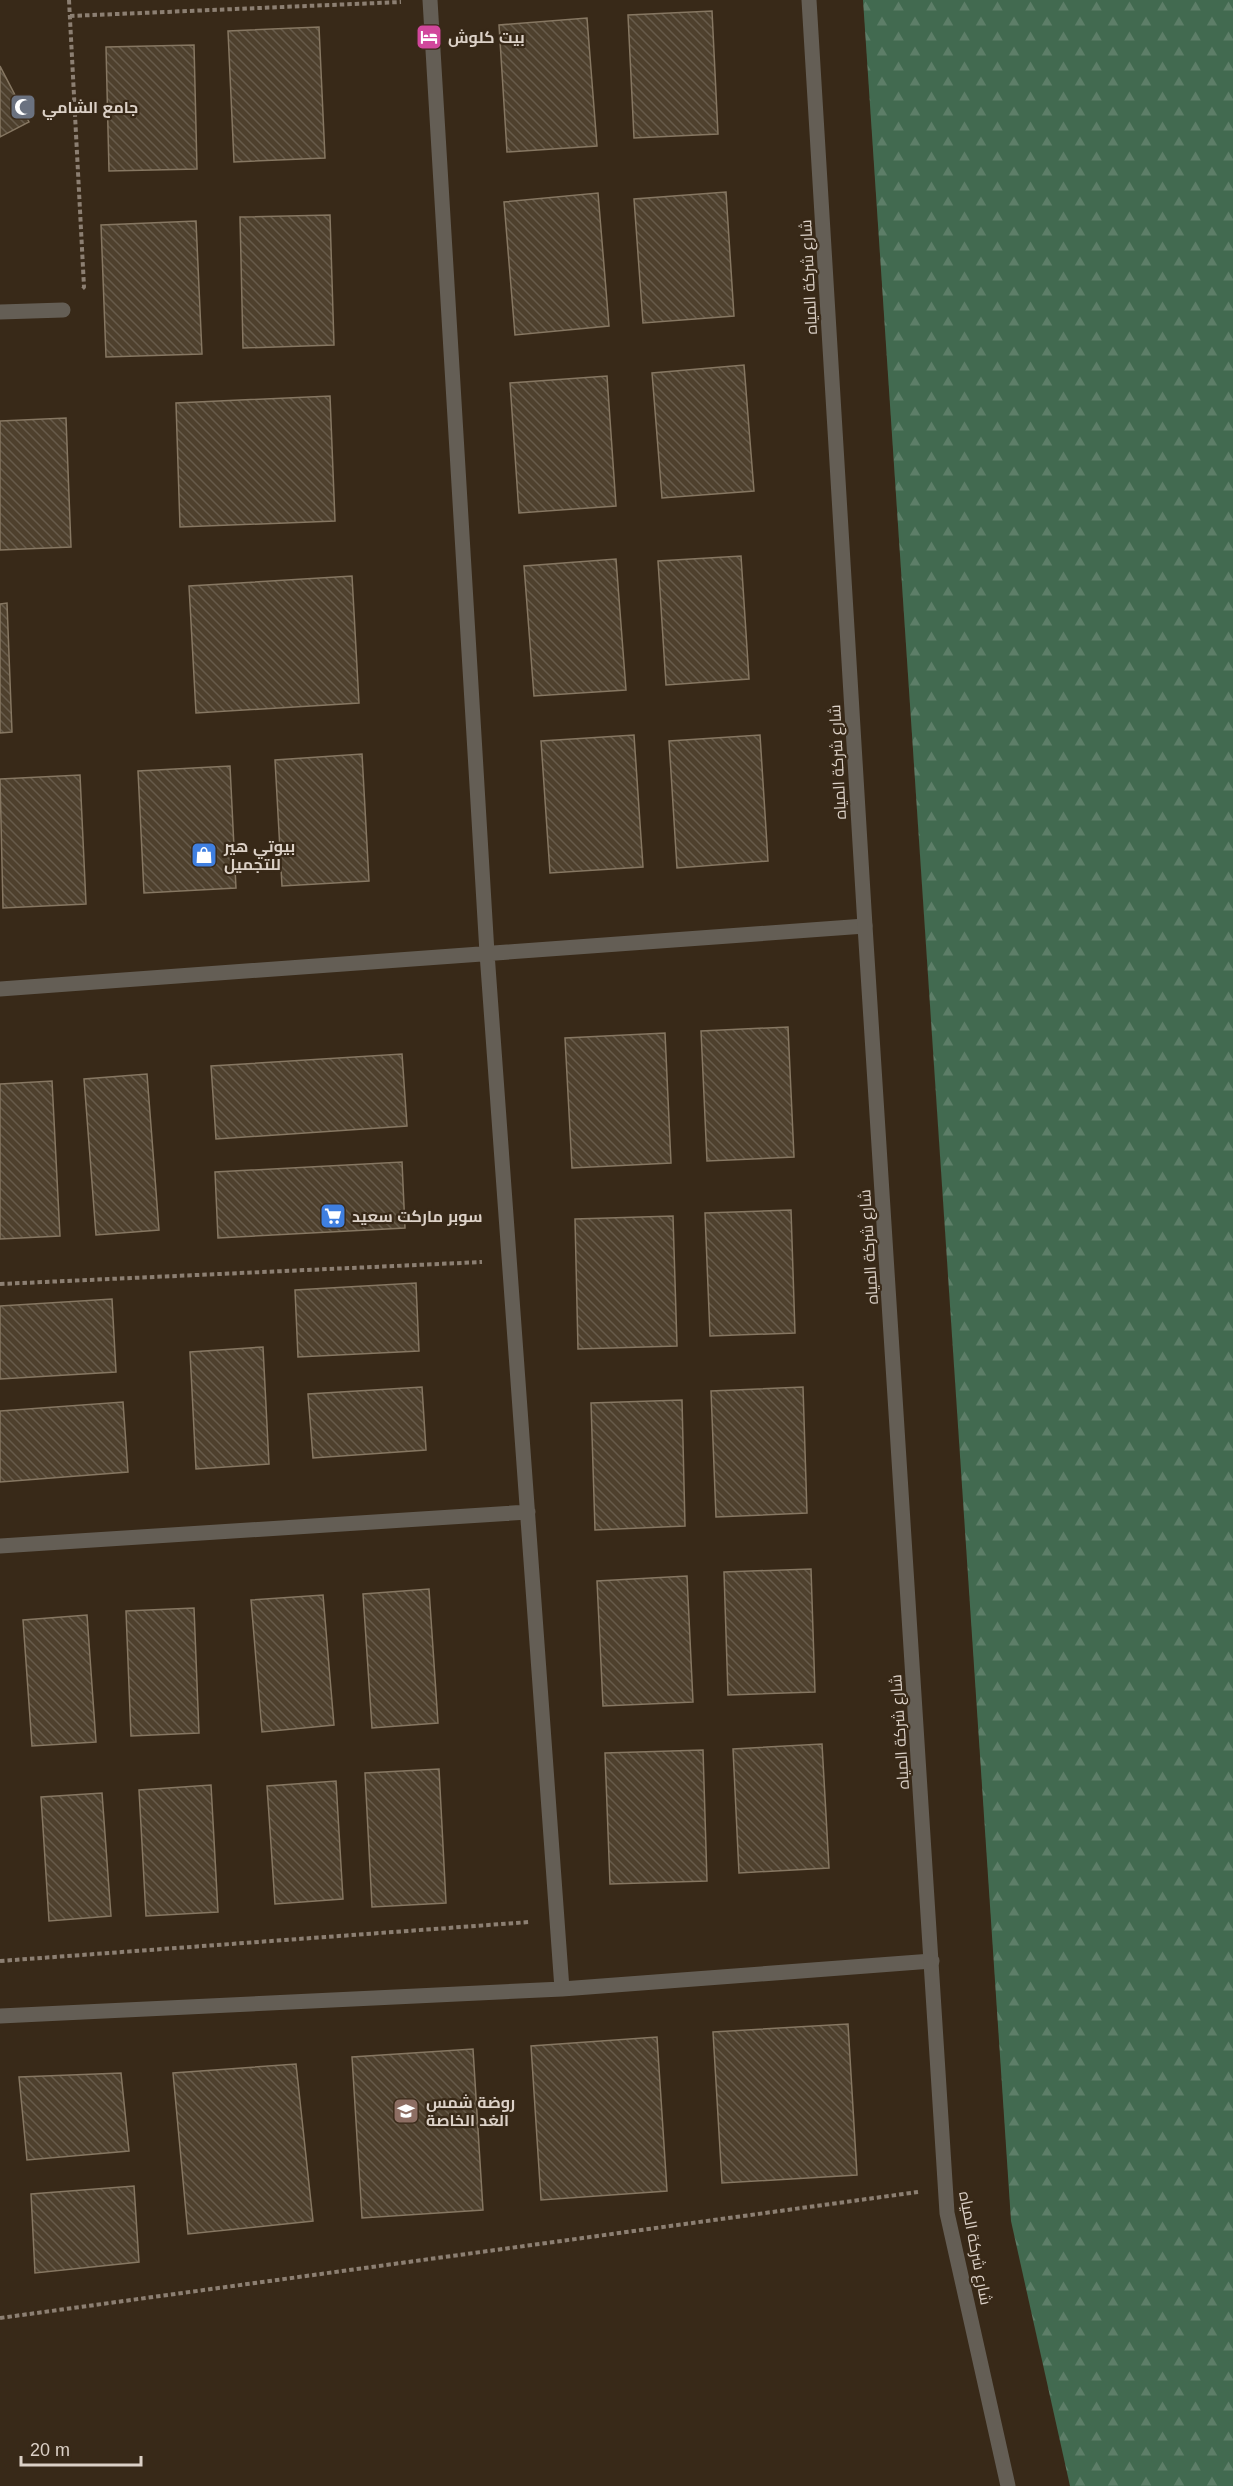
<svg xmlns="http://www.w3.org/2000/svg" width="1233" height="2486" font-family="Arial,Cairo,sans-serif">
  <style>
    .forest { fill: url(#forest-firs) }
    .building { fill: url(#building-back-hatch); stroke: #867762; stroke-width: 1.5 }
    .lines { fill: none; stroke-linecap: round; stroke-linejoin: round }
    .path { stroke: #8c7f72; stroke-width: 4; stroke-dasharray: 4.5 3; stroke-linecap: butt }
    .minor { stroke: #645e55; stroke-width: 15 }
    .tertiary { stroke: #645e55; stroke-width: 15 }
    .labels { text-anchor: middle; stroke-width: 4.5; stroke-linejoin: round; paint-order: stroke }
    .poi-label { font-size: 16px; font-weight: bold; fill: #dcd1c7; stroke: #382918; text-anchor: start }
    .street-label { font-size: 16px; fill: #dcd1c7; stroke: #382918 }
  </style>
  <defs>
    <pattern id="forest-firs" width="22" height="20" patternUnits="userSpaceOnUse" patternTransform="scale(1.5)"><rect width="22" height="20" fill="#426a50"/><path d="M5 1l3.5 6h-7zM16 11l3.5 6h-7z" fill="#5d7e68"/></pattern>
    <pattern id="building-back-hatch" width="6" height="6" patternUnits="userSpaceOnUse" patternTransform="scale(1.5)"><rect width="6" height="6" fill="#4e402d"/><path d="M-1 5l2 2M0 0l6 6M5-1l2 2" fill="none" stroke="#675b4a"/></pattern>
  </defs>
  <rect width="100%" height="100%" fill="#382918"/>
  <path class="forest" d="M863,0H1233V2486H1070L1011,2221Z"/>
  <path class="building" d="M712,11L718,134L634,138L628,15Z
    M587,18L597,146L507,152L499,25Z
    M319,27L325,158L234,162L228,31Z
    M194,45L197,169L109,171L106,47Z
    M0,66L29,122L0,137Z
    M726,192L734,316L643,323L634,199Z
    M598,193L609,326L515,335L504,202Z
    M330,215L334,345L243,348L240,217Z
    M196,221L202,354L106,357L101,225Z
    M744,365L754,491L662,498L652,373Z
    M607,376L616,506L519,513L510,383Z
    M330,396L335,521L180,527L176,403Z
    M66,418L71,547L0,550V421Z
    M741,556L749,679L666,685L658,561Z
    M616,559L626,690L534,696L524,566Z
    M352,576L359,703L196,713L189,586Z
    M7,603L12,732L0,733V604Z
    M634,735L643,867L550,873L541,741Z
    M760,735L768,861L677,868L669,741Z
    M362,754L369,881L282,886L275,760Z
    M230,766L236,888L144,893L138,771Z
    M80,775L86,904L3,908L0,779Z
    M788,1027L794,1157L707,1161L701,1031Z
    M665,1033L671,1163L572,1168L565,1038Z
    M402,1054L407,1126L216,1139L211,1066Z
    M147,1074L159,1230L96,1235L84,1079Z
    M52,1081L60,1236L0,1239V1084Z
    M402,1162L405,1228L218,1238L215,1172Z
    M791,1210L795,1333L710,1336L705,1213Z
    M673,1216L677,1346L578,1349L575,1219Z
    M416,1283L419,1351L298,1357L295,1290Z
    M112,1299L116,1372L0,1379V1306Z
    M263,1347L269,1464L196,1469L190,1352Z
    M422,1387L426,1450L313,1458L308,1394Z
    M803,1387L807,1513L716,1517L711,1391Z
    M682,1400L685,1526L595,1530L591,1403Z
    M123,1402L128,1472L0,1482V1411Z
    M811,1569L815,1692L728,1695L724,1572Z
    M687,1576L693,1702L603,1706L597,1581Z
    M429,1589L438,1723L372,1728L363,1594Z
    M323,1595L334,1725L262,1732L251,1600Z
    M194,1608L199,1733L131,1736L126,1611Z
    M87,1615L96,1742L32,1746L23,1620Z
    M822,1744L829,1868L739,1873L733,1749Z
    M703,1750L707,1881L610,1884L605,1753Z
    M439,1769L446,1903L372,1907L365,1773Z
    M336,1781L343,1899L275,1904L267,1786Z
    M211,1785L218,1912L146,1916L139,1790Z
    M102,1793L111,1916L49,1921L41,1797Z
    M848,2024L857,2175L722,2183L713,2032Z
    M657,2037L667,2191L541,2200L531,2046Z
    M473,2049L483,2210L362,2218L352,2057Z
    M296,2064L313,2221L188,2234L173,2073Z
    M121,2073L129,2151L27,2160L19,2077Z
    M134,2186L139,2262L35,2273L31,2194Z"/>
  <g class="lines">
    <path class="path" d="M69,0L84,287L82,289
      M70,16L401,2
      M0,1284L482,1262
      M0,1961L529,1922
      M0,2318L918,2192"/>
    <path class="minor" d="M430,0L487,953L562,1989
      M0,312L63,310
      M0,989L865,926
      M0,1546L528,1512
      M0,2016L562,1989L932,1961"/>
    <path class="tertiary" d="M809,0L865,926L947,2213L1008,2486"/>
  </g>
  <defs>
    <g id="hotel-square" transform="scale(1.35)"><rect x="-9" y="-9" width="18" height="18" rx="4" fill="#d1479c" stroke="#382918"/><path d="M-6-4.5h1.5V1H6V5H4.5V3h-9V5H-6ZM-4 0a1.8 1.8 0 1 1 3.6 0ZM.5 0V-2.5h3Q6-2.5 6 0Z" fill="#fff"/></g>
    <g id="mosque-square" transform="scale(1.35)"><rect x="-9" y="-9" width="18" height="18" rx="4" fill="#6b7280" stroke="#382918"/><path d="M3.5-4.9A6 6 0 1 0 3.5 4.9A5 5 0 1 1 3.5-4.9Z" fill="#fff"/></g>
    <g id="shop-square" transform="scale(1.35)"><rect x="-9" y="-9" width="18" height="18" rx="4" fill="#3f7fe0" stroke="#382918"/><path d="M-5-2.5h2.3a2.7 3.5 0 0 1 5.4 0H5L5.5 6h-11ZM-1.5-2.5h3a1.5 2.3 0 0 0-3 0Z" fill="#fff"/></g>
    <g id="supermarket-square" transform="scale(1.35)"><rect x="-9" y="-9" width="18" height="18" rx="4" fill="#3f7fe0" stroke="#382918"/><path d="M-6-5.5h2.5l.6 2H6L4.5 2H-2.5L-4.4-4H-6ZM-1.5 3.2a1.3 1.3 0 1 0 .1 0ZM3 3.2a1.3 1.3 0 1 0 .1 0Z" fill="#fff"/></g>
    <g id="school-square" transform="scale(1.35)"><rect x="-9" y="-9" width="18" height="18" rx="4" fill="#8d6e63" stroke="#382918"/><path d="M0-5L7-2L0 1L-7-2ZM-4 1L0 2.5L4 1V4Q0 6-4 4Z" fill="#fff"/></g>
  </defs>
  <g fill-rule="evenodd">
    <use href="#hotel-square" x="429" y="37"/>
    <use href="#mosque-square" x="23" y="107"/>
    <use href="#shop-square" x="204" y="855"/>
    <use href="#supermarket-square" x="333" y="1216"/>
    <use href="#school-square" x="406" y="2111"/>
  </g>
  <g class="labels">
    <g class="poi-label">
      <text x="448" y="43">بيت كلوش</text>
      <text x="42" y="113">جامع الشامي</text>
      <text x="224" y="852">بيوتي هير<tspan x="224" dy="18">للتجميل</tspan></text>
      <text x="352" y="1222">سوبر ماركت سعيد</text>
      <text x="426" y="2108">روضة شمس<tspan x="426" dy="18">الغد الخاصة</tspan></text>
    </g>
    <g class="street-label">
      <text transform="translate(808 277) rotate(-93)" y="6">شارع شركة المياه</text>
      <text transform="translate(837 762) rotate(-93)" y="6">شارع شركة المياه</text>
      <text transform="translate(868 1247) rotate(-94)" y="6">شارع شركة المياه</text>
      <text transform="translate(899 1732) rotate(-94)" y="6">شارع شركة المياه</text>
      <text transform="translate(976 2248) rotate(79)" y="6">شارع شركة المياه</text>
    </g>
  </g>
  <path d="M21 2456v9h120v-9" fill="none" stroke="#dcd1c7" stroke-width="3"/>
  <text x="30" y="2456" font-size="18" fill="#dcd1c7" stroke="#382918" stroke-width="4.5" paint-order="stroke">20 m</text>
</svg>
